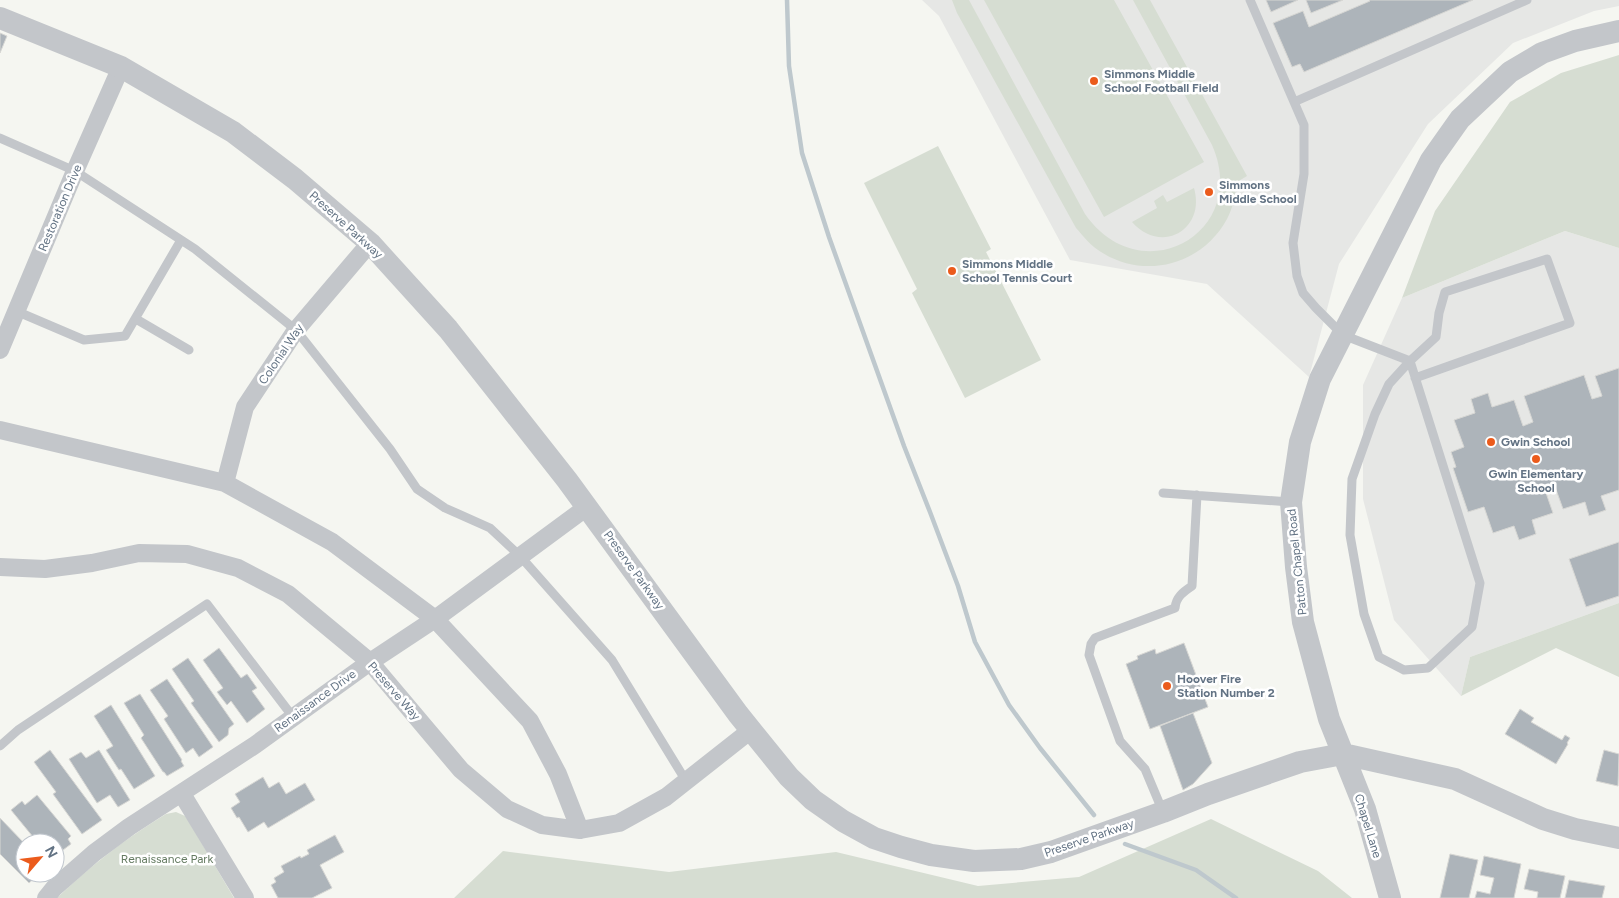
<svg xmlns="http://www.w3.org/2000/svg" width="1619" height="898" font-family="Figtree,sans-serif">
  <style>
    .built { fill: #e6e7e5 }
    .green { fill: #d6ddd2 }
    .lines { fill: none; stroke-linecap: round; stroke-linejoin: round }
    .stream { stroke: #bec8cd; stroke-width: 4.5 }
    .building { fill: #adb4ba; stroke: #d7d7d4 }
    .service { stroke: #c3c6ca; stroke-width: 9 }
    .minor { stroke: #c3c6ca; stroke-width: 18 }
    .tertiary { stroke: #c3c6ca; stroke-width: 22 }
    .poi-dot { fill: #eb5b1c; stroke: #fff; stroke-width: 2 }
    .labels { text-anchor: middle; stroke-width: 5; stroke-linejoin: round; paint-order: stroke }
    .poi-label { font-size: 12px; font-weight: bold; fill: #637384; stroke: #fff; text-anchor: start }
    .street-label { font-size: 12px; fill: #637384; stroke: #fff }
    .park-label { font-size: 12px; fill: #657b62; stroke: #fff }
  </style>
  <rect width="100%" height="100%" fill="#f5f6f1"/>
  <path class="built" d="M922,0H1619V6L1594,11L1513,43L1428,124L1339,264L1309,377L1207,284L1070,260L939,16Z
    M1565,231L1619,248V603L1470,657L1461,696L1394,620L1363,499V385L1402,298Z"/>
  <path class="green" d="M952,0H969L1085,214C1141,294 1251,233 1212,145L1133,0H1150L1247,176L1237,182C1235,195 1233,208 1227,219C1202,265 1145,280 1101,252C1091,246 1084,237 1076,228L957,13Z
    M984,0H1114L1204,162L1104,217Z
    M1619,55V248L1565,231L1402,298L1435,211L1510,102L1561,73Z
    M938,146L991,249L986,252L1041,360L965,398L912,293L917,289L864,183Z
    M1194,188C1206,230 1161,255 1132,222L1157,208L1154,201L1163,195L1167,202Z
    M1619,603V677L1556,648L1461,696L1470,657Z
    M176,812L185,816L188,820L234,898H57C89,867 120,843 158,819L166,814Z
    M1211,819L1318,871L1352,898H454L503,851L669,872L836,852L978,886L1079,877Z"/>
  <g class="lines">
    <path class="stream" d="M787,0L789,66L802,153L829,237L904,446L930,512L958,586L975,642L1009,705L1040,748L1094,815
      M1125,844L1196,870L1236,898"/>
  </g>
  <path class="building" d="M1266,0H1298L1271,12Z
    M1306,0H1343L1311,13Z
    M1369,0H1473L1304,72L1300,64L1292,67L1273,23L1303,11L1309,27L1370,1Z
    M0,33L7,36L0,53Z
    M1619,368V490L1601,496L1606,510L1589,516L1585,502L1563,509L1554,484L1544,487L1553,513L1532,520L1536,534L1519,540L1514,526L1493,533L1484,507L1468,512L1453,468L1456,467L1451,452L1464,447L1454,420L1475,413L1471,399L1488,393L1492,407L1514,400L1523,426L1533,422L1524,396L1584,375L1592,399L1602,396L1595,376Z
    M1619,542V596L1586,607L1569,559Z
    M1184,643L1208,707L1150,729L1126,664L1138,659L1137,656L1155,649L1156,654Z
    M219,648L241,678L247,674L257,688L252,691L265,709L247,723L231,701L227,705L217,692L223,688L203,660Z
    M188,658L234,724L229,728L228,735L219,742L191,703L194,701L172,669Z
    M167,679L213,747L199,757L193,748L186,753L164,719L168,716L150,690Z
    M140,694L182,760L181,761L184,766L167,776L164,772H163L141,738L144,735L124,703Z
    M111,705L155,776L134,789L121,769L119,770L106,750L113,746L94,716Z
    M1520,709L1534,718L1531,722L1562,740L1565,735L1570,738L1567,743L1568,744L1556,764L1505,734Z
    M1193,713L1212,763L1193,784L1183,790L1160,726Z
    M50,750L102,820L82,834L53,794L56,792L34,762Z
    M99,750L130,800L118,807L110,795L97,803L69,759L81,752L86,758Z
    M1604,750L1619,754L1618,786L1596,781Z
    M263,777L269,788L279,782L286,794L305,783L315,800L268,828L264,822L248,832L239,817L237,818L231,808L240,802L235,794Z
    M37,795L71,836L68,839L71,844L63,850L54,838L48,843H38L11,810L22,801L25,805Z
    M0,818L25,844V873H40L29,883L0,854Z
    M335,835L344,852L320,865L332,888L312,898H278L271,885L276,882L274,878L284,872L281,866L300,856L301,858L309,854L307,850Z
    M1450,854L1478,860L1469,898H1440Z
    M1484,856L1521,864L1514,898H1475L1477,891L1490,894L1494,878L1480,875Z
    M1529,869L1565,876L1560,898H1537L1538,892L1524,889Z
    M1569,880L1605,886L1602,898H1565Z"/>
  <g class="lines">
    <path class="service" d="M1250,0L1304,125V174L1293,243L1297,276L1303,293L1316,308L1343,335L1410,361
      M1294,102L1527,0
      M0,138L75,171L195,249L296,330L390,449L417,489L445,508L490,528L520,556L612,660L686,781
      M16,311L84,340L125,336L181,240
      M136,319L189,350
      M1410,361L1480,583L1472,627L1428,668L1404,670L1379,657L1364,614L1350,535L1352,479L1375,414L1389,384L1410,361L1436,337L1439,313L1445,292L1547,259L1570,323L1415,378
      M1163,493L1290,502
      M0,746L18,730L207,604L293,717
      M1163,812L1145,769L1120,741L1089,655L1091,644L1095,638L1175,608C1176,597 1183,592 1192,586L1197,495"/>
    <path class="minor" d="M0,350L75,171L121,67
      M0,430L225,483L332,542L435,619L530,721L558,774L580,830
      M225,483L245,407L296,330L370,243
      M0,567L45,569L92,563L139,553L187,554L238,568L288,594L370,662L461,770L507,809L542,825L580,830L619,823L666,797L751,730
      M182,794L245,898
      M46,898L54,888L94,853L129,827L255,745L370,662L435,619L587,507"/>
    <path class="tertiary" d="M0,18L121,67L233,132L295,179L370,243L448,329L504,400L567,480L738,714L789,777L813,800L843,821L874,838L901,847L931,855L974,861L1021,859L1051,852L1163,812L1208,794L1300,762L1343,754L1455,779L1543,819L1575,829L1619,838
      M1390,898L1365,809L1329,719L1303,622L1296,567L1291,502L1300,442L1320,379L1431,160L1460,119L1510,72L1542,53L1575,41L1619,31"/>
  </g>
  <g class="poi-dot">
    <circle cx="1094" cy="81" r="5"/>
    <circle cx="1209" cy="192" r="5"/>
    <circle cx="952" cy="271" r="5"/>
    <circle cx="1491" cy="442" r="5"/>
    <circle cx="1536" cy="459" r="5"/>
    <circle cx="1167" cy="686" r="5"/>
  </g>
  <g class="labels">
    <g class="poi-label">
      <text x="1104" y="78">Simmons Middle<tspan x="1104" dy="14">School Football Field</tspan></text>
      <text x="1219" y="189">Simmons<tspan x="1219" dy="14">Middle School</tspan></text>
      <text x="962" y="268">Simmons Middle<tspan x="962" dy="14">School Tennis Court</tspan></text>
      <text x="1501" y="446">Gwin School</text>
      <text x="1536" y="478" text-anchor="middle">Gwin Elementary<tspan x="1536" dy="14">School</tspan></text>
      <text x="1177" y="683">Hoover Fire<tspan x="1177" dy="14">Station Number 2</tspan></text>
    </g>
    <g class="street-label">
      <text transform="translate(60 208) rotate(-67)" y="4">Restoration Drive</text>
      <text transform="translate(346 225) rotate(42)" y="4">Preserve Parkway</text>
      <text transform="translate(281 354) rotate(-56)" y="4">Colonial Way</text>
      <text transform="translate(1297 562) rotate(-96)" y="4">Patton Chapel Road</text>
      <text transform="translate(634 570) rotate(54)" y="4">Preserve Parkway</text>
      <text transform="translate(394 691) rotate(49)" y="4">Preserve Way</text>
      <text transform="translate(315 701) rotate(-36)" y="4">Renaissance Drive</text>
      <text transform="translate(1368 826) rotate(73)" y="4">Chapel Lane</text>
      <text transform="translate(1089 838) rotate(-19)" y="4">Preserve Parkway</text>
    </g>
    <g class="park-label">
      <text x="167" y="863">Renaissance Park</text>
    </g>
  </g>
  <g transform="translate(40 858) rotate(62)"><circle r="24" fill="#ffffff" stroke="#c1c7ce"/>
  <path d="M0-4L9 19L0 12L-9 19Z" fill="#eb5b1c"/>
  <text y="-8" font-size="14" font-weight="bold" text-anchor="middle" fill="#637384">N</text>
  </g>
</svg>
